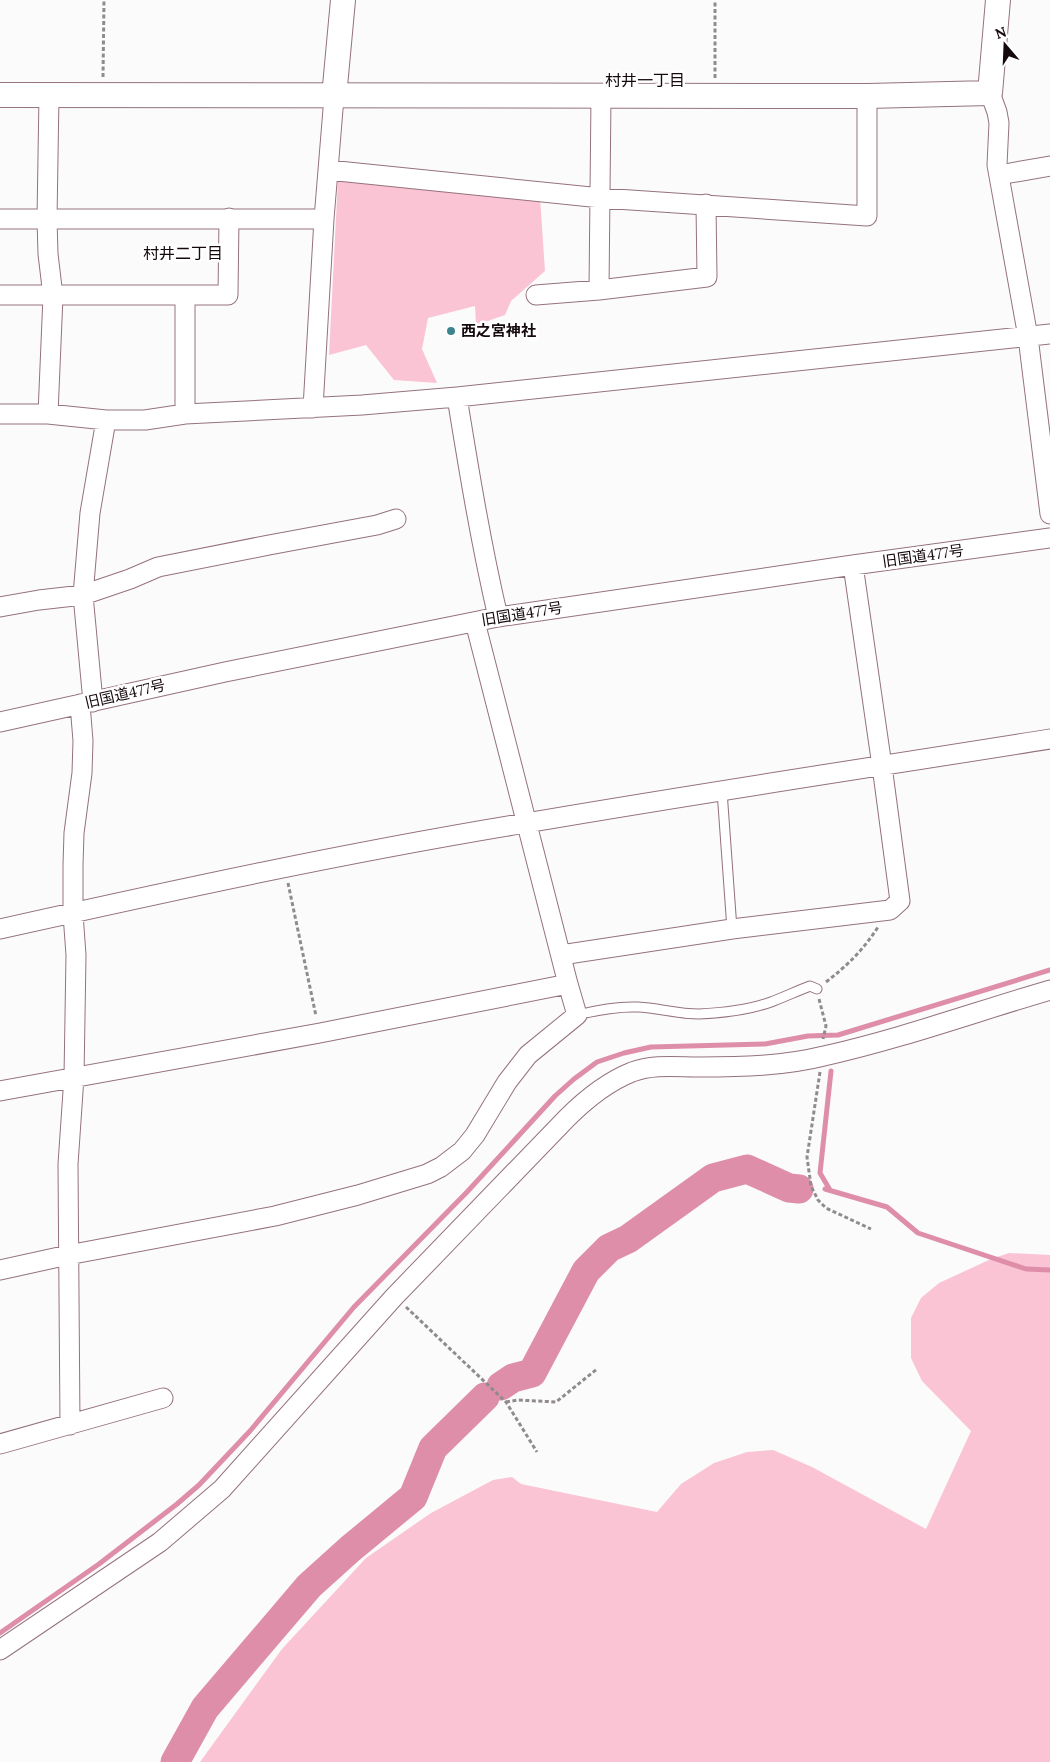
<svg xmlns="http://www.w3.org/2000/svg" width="1050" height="1762" font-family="Lora,'Noto Sans JP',serif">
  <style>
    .green { fill: #fac4d4 }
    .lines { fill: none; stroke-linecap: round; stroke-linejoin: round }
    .stream { stroke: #df8ea9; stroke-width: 5 }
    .river { stroke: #df8ea9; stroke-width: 29 }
    .service-casing { stroke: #95727d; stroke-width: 11 }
    .minor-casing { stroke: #95727d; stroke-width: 21 }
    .tertiary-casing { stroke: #95727d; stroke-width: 26 }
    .path { stroke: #908b8d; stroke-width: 3; stroke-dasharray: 4 2.5; stroke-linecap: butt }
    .service { stroke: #fff; stroke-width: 9 }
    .minor { stroke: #fff; stroke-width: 19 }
    .tertiary { stroke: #fff; stroke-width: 24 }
    .poi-dot { fill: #3e848f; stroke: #fff; stroke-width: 2 }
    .labels { text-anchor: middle; stroke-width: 5; stroke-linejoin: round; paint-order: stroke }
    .poi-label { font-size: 15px; font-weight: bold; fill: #15090d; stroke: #fff; text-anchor: start }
    .street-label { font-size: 15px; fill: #15090d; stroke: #fff }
    .neighbourhood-label { font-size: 16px; fill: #15090d; stroke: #fff }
  </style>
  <rect width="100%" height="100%" fill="#fbfbfb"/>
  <path class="green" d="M338,179L540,197L545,271L511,301L505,315L476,325L475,306L428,318L422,349L437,383L394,380L366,345L329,355Z
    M1009,1253L1050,1255V1762H200L282,1649L366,1558L431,1513L493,1480L512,1477L521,1484L657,1512L681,1484L714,1463L747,1452L773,1450L812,1467L926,1529L971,1431L922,1381L911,1358V1318L921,1298L939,1283L991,1259Z"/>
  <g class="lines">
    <path class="stream" d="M825,1189L887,1207L918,1233L1026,1269L1050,1270
      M830,1190L820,1173L831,1071
      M0,1633L99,1564L177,1504L199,1485L250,1431L354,1307L467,1192L555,1096L574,1079L597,1062L624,1053L651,1047L765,1044L808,1036L838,1035L1050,970"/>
    <path class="river" d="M501,1386L513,1378L532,1373L586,1271L609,1248L628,1239L713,1178L747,1169L789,1188L799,1189
      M175,1762L205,1708L309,1586L350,1549L413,1497L433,1448L485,1397"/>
    <g class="service-casing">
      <path id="service" d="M722,791L732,929
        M577,1015C597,1010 616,1006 638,1007C658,1008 678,1014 699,1014C722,1013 749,1010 771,1002C784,997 797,991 810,986L817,989"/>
    </g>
    <g class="minor-casing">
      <path id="minor" d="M990,93L997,112L999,123L997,165L1028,337L1050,514
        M328,170L601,198L867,216V96
        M999,175L1050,166
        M0,219H324
        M599,290L601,96
        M0,295H228L229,218
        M185,295V414
        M536,295L599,290L707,277L706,204
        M457,397C469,471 481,544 498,617
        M313,408L324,219L334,97
        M0,414H48L106,420H145L185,414L362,405L457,397L1050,334
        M48,414L53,296L48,254L47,219L49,95
        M0,607L39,600L83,595L130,579L158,567L269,545L377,525L396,519
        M93,702L83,595L90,513L106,420
        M0,722L225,672L498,617L853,565L1050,538
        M0,929C174,890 349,852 526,823C700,793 875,767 1050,739
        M561,955L732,929L890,910L900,901L882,766L853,565
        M0,1091L320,1033L568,984L475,622
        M0,1270L68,1255L275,1216L358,1195L427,1174L441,1167L462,1151L475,1135L507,1082L528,1055L577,1015L568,984
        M70,1425L68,1164L74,1077L76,955L73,914V865L74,833L82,773L83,741L80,704
        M0,1444L163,1398
        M0,1650L160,1542L222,1489L394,1297L567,1118C586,1099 607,1082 632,1072C654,1064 676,1067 700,1067C741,1067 784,1066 824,1056C900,1039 975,1012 1050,990"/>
    </g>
    <g class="tertiary-casing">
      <path id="tertiary" d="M0,95L867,96L990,93L998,0
        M334,97L343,0"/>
    </g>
    <path class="path" d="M103,77L104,0
      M715,78V0
      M288,883L316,1016
      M826,982C847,966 864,949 878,927
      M819,999L826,1026L823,1039
      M820,1072L807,1157L811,1186L818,1200L826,1208L871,1229
      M406,1307L506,1402L537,1452
      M506,1402L518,1400L556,1402L597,1369"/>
    <use href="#service" class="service"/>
    <use href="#minor" class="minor"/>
    <use href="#tertiary" class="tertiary"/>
  </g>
  <circle class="poi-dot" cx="451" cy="331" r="5"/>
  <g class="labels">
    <g class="poi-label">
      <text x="461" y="336">西之宮神社</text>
    </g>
    <g class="street-label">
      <text transform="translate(923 556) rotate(-8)" y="5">旧国道477号</text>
      <text transform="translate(522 614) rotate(-9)" y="5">旧国道477号</text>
      <text transform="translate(125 694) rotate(-13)" y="5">旧国道477号</text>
    </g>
    <g class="neighbourhood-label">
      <text x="645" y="86">村井一丁目</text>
      <text x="183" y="259">村井二丁目</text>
    </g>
  </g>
  <g transform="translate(1005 45) rotate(341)" stroke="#ffffff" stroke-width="4" paint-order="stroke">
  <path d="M0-4L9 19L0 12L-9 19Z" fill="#15090d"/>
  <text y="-8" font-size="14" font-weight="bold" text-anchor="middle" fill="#15090d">N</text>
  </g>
</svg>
